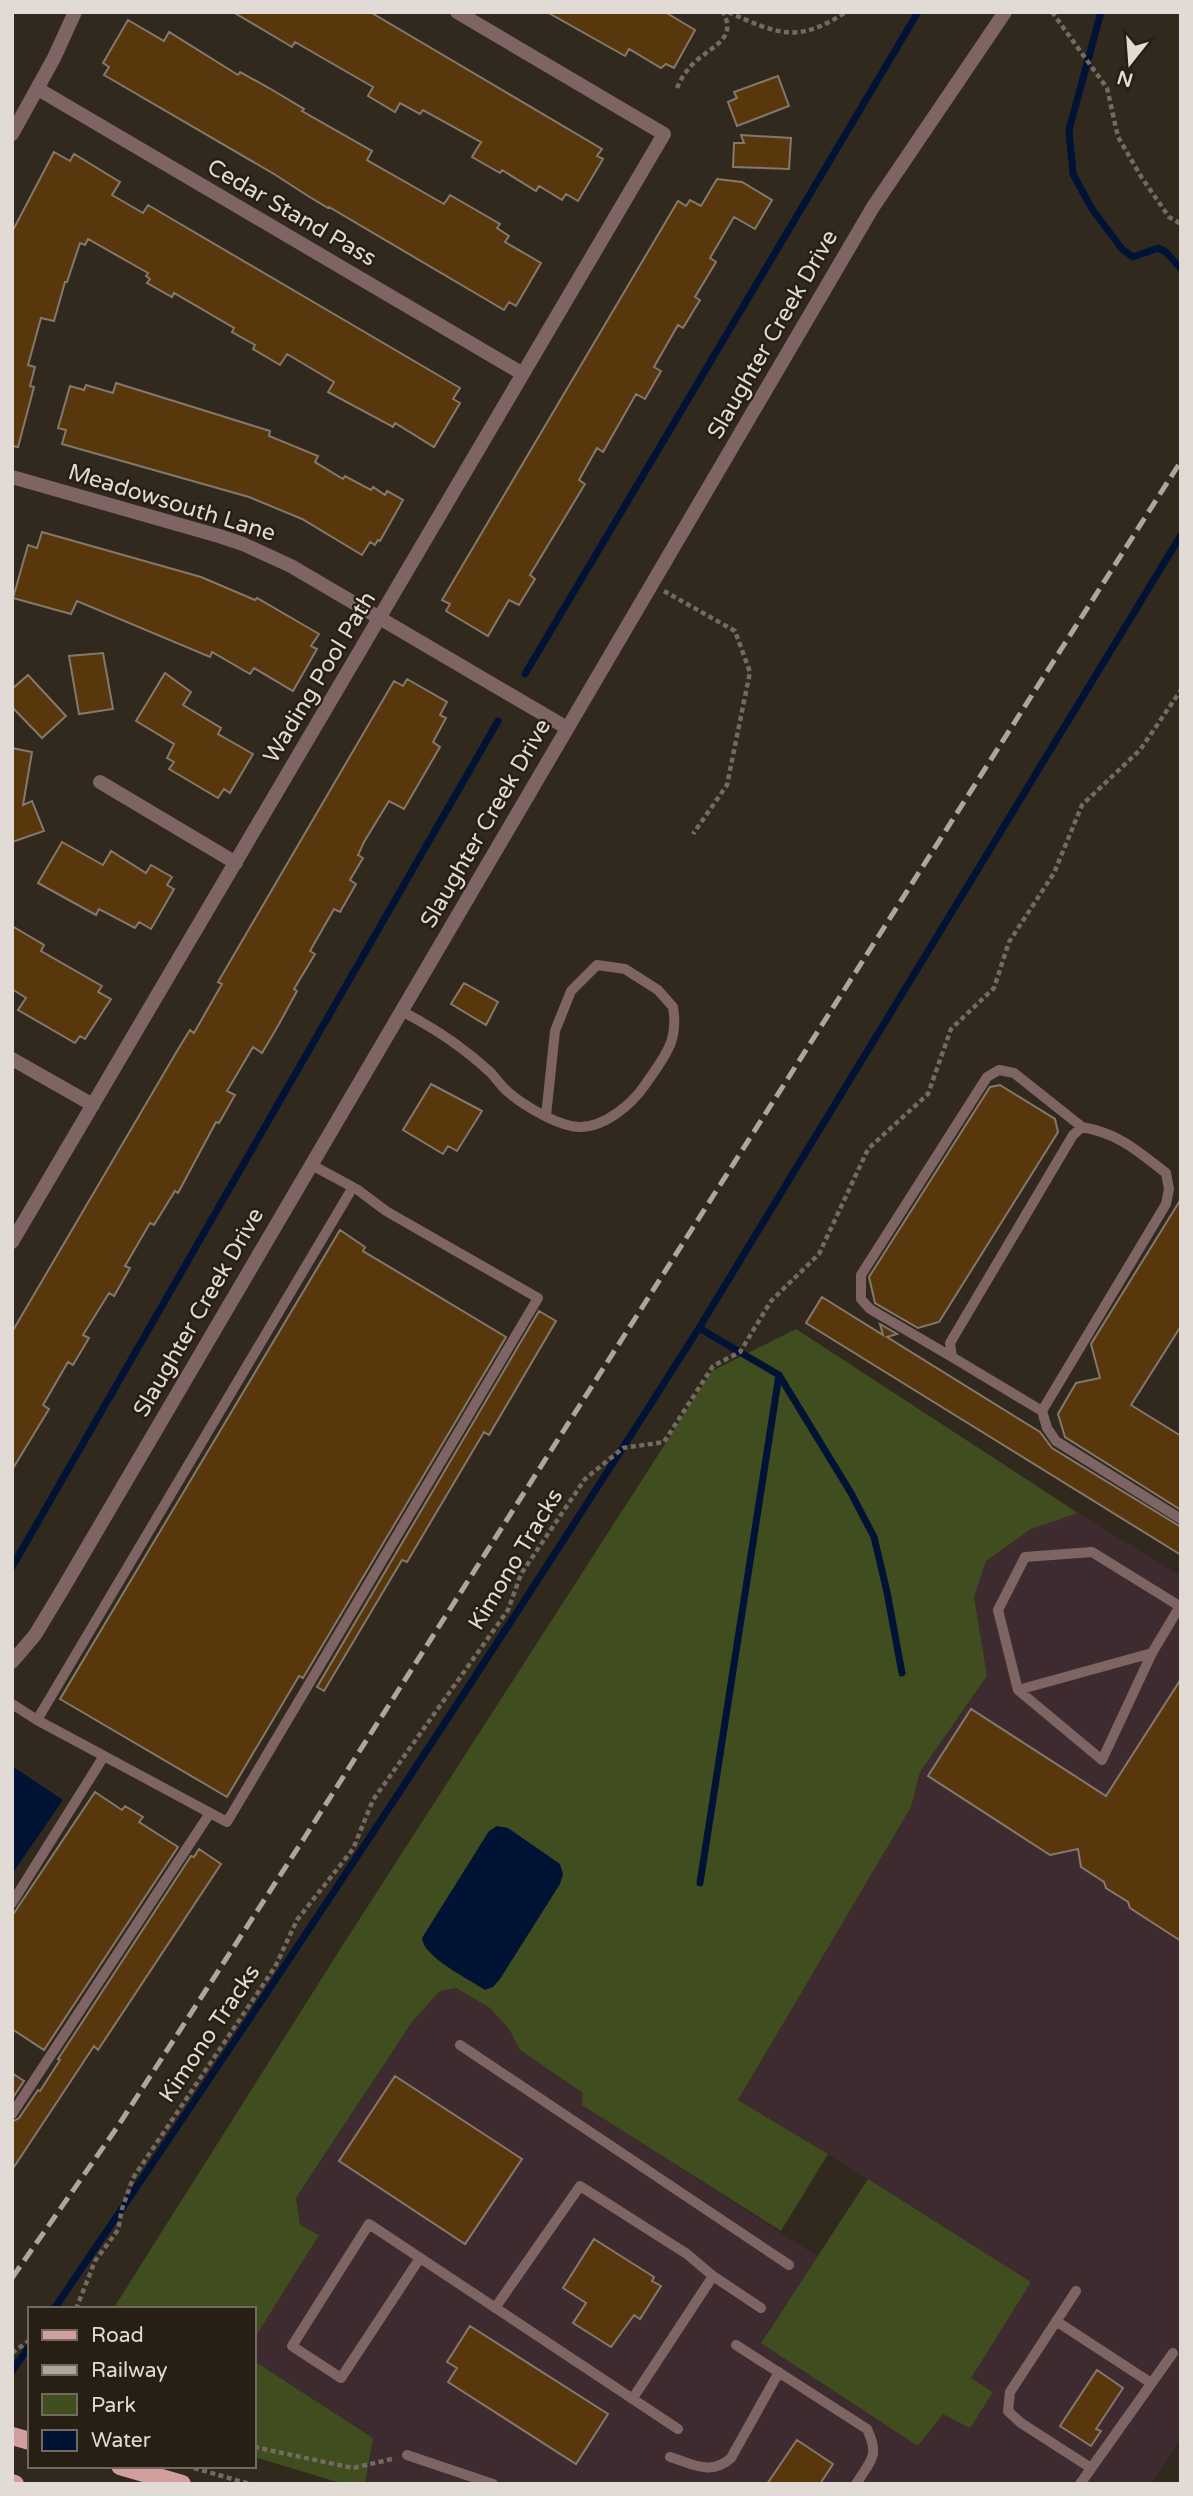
<svg xmlns="http://www.w3.org/2000/svg" width="1193" height="2496" font-family="'Varela Round',sans-serif">
  <style>
    .commercial { fill: #3e2b30 }
    .green { fill: #404d1f }
    .water { fill: #001334 }
    .lines { fill: none; stroke-linecap: round; stroke-linejoin: round }
    .stream { stroke: #001334; stroke-width: 7 }
    .building { fill: #58370d; stroke: #84786d; stroke-width: 2 }
    .path { stroke: #736a62; stroke-width: 4.5; stroke-dasharray: 5 3.5; stroke-linecap: butt }
    .service { stroke: #7e6563; stroke-width: 10 }
    .minor { stroke: #7e6563; stroke-width: 14 }
    .tertiary { stroke: #7e6563; stroke-width: 14 }
    .primary { stroke: #d29f9c; stroke-width: 18 }
    .rail { stroke: #ada59e; stroke-width: 5; stroke-dasharray: 14 7; stroke-linecap: butt }
    .labels { text-anchor: middle; stroke-width: 5; stroke-linejoin: round; paint-order: stroke }
    .street-label { font-size: 23px; fill: #e2dbd5; stroke: #271e14 }
  </style>
  <rect width="100%" height="100%" fill="#31281e"/>
  <path class="commercial" d="M1078,1513L1181,1576V2439L1151,2484H365L373,2438L254,2361V2339L318,2235L300,2225L296,2199L412,2022L440,1991L456,1988L490,2008L509,2029L520,2050L583,2093V2105L817,2256L761,2342L919,2446L970,2378L1031,2282L828,2154L738,2100L911,1807L920,1772L987,1677L974,1597L986,1561L1031,1529Z"/>
  <path class="green" d="M796,1329L1078,1513L1031,1529L986,1561L974,1597L987,1676L920,1772L911,1807L738,2100L828,2154L781,2231L582,2105L583,2093L520,2050L509,2029L490,2008L456,1988L440,1991L412,2022L296,2198L300,2225L319,2235L254,2339V2309H113L339,1951L712,1371Z
    M868,2179L1031,2282L971,2378L993,2392L970,2428L943,2414L918,2446L761,2343Z
    M254,2361L373,2438L365,2484H344L254,2457Z"/>
  <path class="water" d="M12,1766L63,1800L12,1874Z
    M497,1826L508,1828L560,1864L563,1874L560,1884L500,1979L493,1987L485,1990C469,1979 423,1957 422,1938L489,1831Z"/>
  <g class="lines">
    <path class="stream" d="M1101,12L1069,130L1073,174L1092,209L1122,249L1133,257L1158,248L1166,252L1181,269
      M525,674L918,12
      M699,1328L779,1375L851,1493L874,1537L887,1592L902,1673
      M12,1567L498,721
      M700,1883L779,1375
      M54,2309C274,1985 490,1658 699,1328L1181,535
      M12,2371L30,2345"/>
  </g>
  <path class="building" d="M233,12H370L602,149L597,156L603,159L578,201L566,194L562,200L539,186L536,191L502,170L500,173L472,157L481,142L423,110L420,114L400,103L395,112L368,96L373,87L295,42L292,47Z
    M547,12H665L695,30L674,68L666,64L661,68L629,49L625,56Z
    M128,20L164,41L169,32L238,75L240,72L269,88L304,109L302,111L372,151L367,160L444,204L450,195L500,224L497,228L509,236L505,242L541,263L516,306L509,302L504,310L329,207L328,208L308,196L274,174L104,75L109,67L103,63Z
    M778,76L789,106L737,126L728,102L737,98L734,92Z
    M741,135L791,138L789,169L733,167L734,143H744Z
    M54,152L70,161L74,154L120,182L112,195L143,213L148,205L460,388L453,399L460,403L434,447L395,423L393,427L328,392L334,382L287,354L280,365L253,349L255,345L232,332L234,328L174,293L172,297L147,283L150,279L146,276L148,273L88,239L85,245L80,243L67,282H65L54,321L41,318L28,365L35,367L30,386L34,387L18,447L12,446V232Z
    M717,179L742,182L772,200L755,229L734,217L710,258L716,262L695,297L700,300L683,328L678,325L654,367L661,371L645,399L636,394L603,452L597,448L579,480L585,484L530,575L535,579L519,605L509,600L488,636L446,611L450,604L442,600L678,201L686,206L690,200L701,206Z
    M116,383L270,431L269,436L318,456L315,462L343,479L345,476L371,490L373,487L385,495L387,491L403,500L380,541L378,540L375,545L370,542L362,555L302,519L249,497L62,444L66,430L58,428L70,386L84,390L86,385L113,393Z
    M42,532L201,577L255,600L257,598L319,634L311,646L317,649L293,691L254,668L250,674L212,652L210,657L77,601L71,614L13,598L28,545L37,548Z
    M103,653L113,709L79,714L69,656Z
    M165,673L191,692L183,705L221,728L218,734L253,754L230,793L224,789L218,798L169,769L174,762L167,758L174,744L136,721Z
    M28,675L66,716L42,738L12,707V689Z
    M407,679L447,702L440,715L446,718L433,742L440,747L404,809L389,801L364,842L358,855L363,858L350,880L356,884L340,912L334,909L310,951L315,954L294,989L297,991L279,1024L262,1053L253,1047L227,1091L235,1095L219,1123L216,1122L178,1193L175,1191L154,1225L150,1223L125,1266L130,1268L114,1296L109,1293L83,1335L89,1338L73,1365L68,1362L43,1405L49,1409L12,1470V1332L177,1051L190,1030L194,1033L222,984L218,982L394,681L403,686Z
    M12,748L32,752L23,805L32,801L44,831L12,842Z
    M62,842L103,865L111,851L146,873L151,865L172,877L167,885L174,889L151,929L139,922L135,928L99,909L96,915L38,883Z
    M12,926L44,945L41,951L102,986L98,992L111,999L85,1039L80,1036L75,1043L18,1010L26,998L12,989Z
    M464,983L498,1002L486,1025L451,1004Z
    M431,1084L482,1111L457,1151L448,1146L443,1154L403,1130Z
    M1000,1085L1055,1119L1058,1132L939,1322L918,1328L875,1303L869,1277L990,1087Z
    M1181,1199V1326L1131,1405L1181,1436V1510L1065,1437L1058,1414L1076,1383L1100,1378L1091,1344Z
    M340,1230L365,1247L363,1251L506,1337L303,1678L299,1676L227,1797L60,1699Z
    M822,1297L883,1335L880,1324L897,1334L887,1337L1040,1432L1052,1448L1181,1527V1555L806,1323Z
    M539,1311L556,1321L489,1435L484,1432L407,1562L402,1560L324,1691L317,1687Z
    M1181,1679V1941L1130,1908L1128,1902L1106,1888L1104,1882L1081,1867L1078,1849L1050,1855L928,1776L971,1709L1106,1796Z
    M95,1792L122,1810L125,1806L143,1817L139,1822L178,1847L44,2050L12,2029V1916Z
    M199,1849L221,1864L98,2050L94,2046L12,2170V2122L19,2118L38,2090L40,2091L60,2060L58,2059L191,1856L194,1857Z
    M12,2073L24,2081L12,2099Z
    M395,2076L522,2159L465,2244L339,2161Z
    M594,2239L654,2277L652,2281L661,2286L640,2319L634,2315L611,2347L573,2323L586,2303L563,2288Z
    M470,2326L608,2414L576,2464L448,2382L457,2368L447,2362Z
    M1097,2370L1123,2388L1096,2429L1101,2431L1091,2446L1060,2426Z
    M797,2440L833,2464L820,2484H767Z"/>
  <g class="lines">
    <path class="path" d="M728,12C778,34 797,44 846,12
      M1052,12L1107,88L1118,137L1142,178L1169,217L1181,224
      M677,88C682,76 690,65 701,57C717,44 736,36 723,12
      M664,591L735,631L750,672L727,785L693,834
      M76,2309L95,2261L118,2230L122,2209L133,2178L275,1967L297,1920L353,1849L373,1800L508,1610L521,1574L585,1479L623,1448L664,1442L713,1366L740,1352L771,1301L819,1254L868,1149L928,1094L951,1029L994,988L1009,942L1054,873L1082,805L1140,750L1181,690
      M12,2353L30,2340
      M254,2447L353,2468L392,2459
      M194,2468L250,2484"/>
    <path class="service" d="M401,1011C433,1027 464,1048 490,1072C496,1078 501,1086 508,1092C523,1105 559,1127 580,1127C605,1127 632,1104 645,1085C664,1057 679,1042 673,1007L658,990L625,969L597,965L571,991L555,1031L546,1116
      M952,1357L870,1309L861,1299V1275L987,1077L999,1070L1014,1073L1082,1127
      M1042,1411L1166,1204L1169,1189L1166,1173C1136,1150 1120,1134 1082,1127L1073,1135L950,1343L952,1357L1042,1411L1047,1428L1056,1441L1181,1519
      M1152,1653L1102,1760L1018,1690L998,1610L1025,1557L1092,1552L1181,1607
      M1018,1690L1152,1653L1180,1606
      M12,1704L37,1720L353,1187
      M37,1720L227,1822L538,1298L386,1211L358,1190L310,1164
      M12,1903L104,1756
      M460,2045L789,2265
      M12,2114L210,1813
      M420,2258L341,2378L292,2346L369,2224L678,2429
      M1076,2291L1010,2392L1008,2411L1021,2423L1091,2468
      M495,2308L580,2186L687,2254L713,2276
      M1056,2321L1151,2383
      M736,2345L867,2429C880,2456 871,2460 856,2484
      M633,2398L713,2276L761,2308
      M407,2455L493,2484
      M670,2457C693,2464 711,2476 731,2458L779,2372
      M1080,2484L1173,2353"/>
    <path class="minor" d="M38,89L523,374
      M12,134L54,58L75,12
      M12,477L219,536L243,544L291,566L567,728
      M100,782L236,863
      M12,1059L93,1105
      M12,1242L664,134L457,12
      M61,1592L873,207L1005,12"/>
    <path class="tertiary" d="M12,1662L35,1635L61,1592"/>
    <path class="primary" d="M12,2436L30,2441
      M120,2466L182,2484
      M12,2483L15,2484"/>
    <path class="rail" d="M12,2278L118,2126L303,1840L1181,461"/>
  </g>
  <g class="labels">
    <g class="street-label">
      <text transform="translate(292 212) rotate(30)" y="8">Cedar Stand Pass</text>
      <text transform="translate(772 334) rotate(-60)" y="8">Slaughter Creek Drive</text>
      <text transform="translate(172 502) rotate(17)" y="8">Meadowsouth Lane</text>
      <text transform="translate(319 677) rotate(-59)" y="8">Wading Pool Path</text>
      <text transform="translate(485 823) rotate(-60)" y="8">Slaughter Creek Drive</text>
      <text transform="translate(198 1312) rotate(-60)" y="8">Slaughter Creek Drive</text>
      <text transform="translate(515 1559) rotate(-59)" y="8">Kimono Tracks</text>
      <text transform="translate(209 2033) rotate(-56)" y="8">Kimono Tracks</text>
    </g>
  </g>
  <rect width="1193" height="2496" fill="none" stroke="#e2dbd5" stroke-width="28"/>
  <rect x="28" y="2307" width="228" height="161" fill="#271e14" stroke="#726a61" stroke-width="2"/>
  <rect x="42" y="2330" width="35" height="10" fill="#d29f9c" stroke="#726a61" stroke-width="2"/>
  <text x="91" y="2342" font-size="21" fill="#e2dbd5">Road</text>
  <rect x="42" y="2365" width="35" height="10" fill="#ada59e" stroke="#726a61" stroke-width="2"/>
  <text x="91" y="2377" font-size="21" fill="#e2dbd5">Railway</text>
  <rect x="42" y="2394" width="35" height="21" fill="#404d1f" stroke="#726a61" stroke-width="2"/>
  <text x="91" y="2412" font-size="21" fill="#e2dbd5">Park</text>
  <rect x="42" y="2430" width="35" height="21" fill="#001334" stroke="#726a61" stroke-width="2"/>
  <text x="91" y="2447" font-size="21" fill="#e2dbd5">Water</text>
  <g transform="translate(1130 63) rotate(197)" stroke="#271e14" stroke-width="5" paint-order="stroke">
  <path d="M0-5L12 26L0 18L-12 26Z" fill="#e2dbd5"/>
  <text y="-10" font-size="19" font-weight="bold" text-anchor="middle" fill="#e2dbd5">N</text>
  </g>
</svg>
